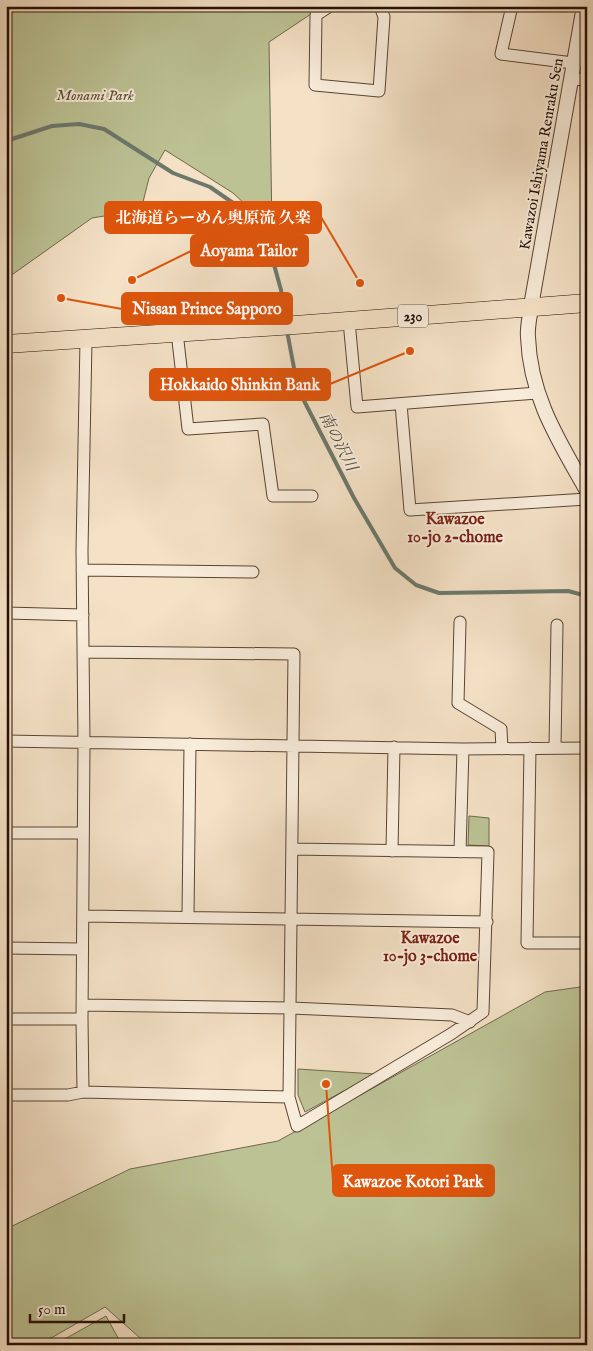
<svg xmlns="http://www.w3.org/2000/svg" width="593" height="1351" font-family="'IM FELL English','Noto Serif JP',serif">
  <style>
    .green { fill: #bcc294; stroke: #70684c }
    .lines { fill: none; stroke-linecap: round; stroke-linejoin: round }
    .stream { stroke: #6c786c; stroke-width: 4 }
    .minor-casing { stroke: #594434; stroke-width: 13 }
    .tertiary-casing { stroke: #594434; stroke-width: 16 }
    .trunk-casing { stroke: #250f03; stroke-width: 19 }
    .minor { stroke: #f8ecda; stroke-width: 11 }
    .tertiary { stroke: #f8ecda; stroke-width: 14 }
    .trunk { stroke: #f4e1c6; stroke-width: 18 }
    .labels { text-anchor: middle; stroke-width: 4; stroke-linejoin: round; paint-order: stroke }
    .shield { fill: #f8ecda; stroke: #645144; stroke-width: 1 }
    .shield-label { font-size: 14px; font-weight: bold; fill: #250f03 }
    .park-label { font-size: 15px; font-style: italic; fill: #5a4e36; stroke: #f8ecda }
    .street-label { font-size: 15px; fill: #250f03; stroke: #f8ecda }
    .water-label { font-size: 16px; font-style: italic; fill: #4f4c40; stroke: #f8ecda }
    .neighbourhood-label { font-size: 16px; font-weight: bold; fill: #7a1f14; stroke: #f8ecda }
    .leader { fill: none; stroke: #de550c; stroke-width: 2 }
    .callout-dot { fill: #de550c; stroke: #f8ecda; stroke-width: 2 }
    .callout { fill: #de550c; stroke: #de550c; stroke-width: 2 }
    .callout-label { font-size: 16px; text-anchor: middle; font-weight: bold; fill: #fff }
  </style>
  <rect width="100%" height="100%" fill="#f4e1c6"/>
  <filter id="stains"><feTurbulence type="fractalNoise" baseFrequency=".004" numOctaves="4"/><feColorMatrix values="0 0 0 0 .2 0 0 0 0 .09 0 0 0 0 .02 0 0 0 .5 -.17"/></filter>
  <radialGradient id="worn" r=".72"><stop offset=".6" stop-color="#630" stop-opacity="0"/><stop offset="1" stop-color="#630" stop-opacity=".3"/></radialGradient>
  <path class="green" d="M6,6H323L269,42L272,229L233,193L165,150L149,178L141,210L92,218L6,279Z
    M469,816L489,818V846L468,845Z
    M587,986V1345H148L105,1307L46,1341L6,1340V1229L130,1169L278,1141L545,992Z
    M298,1069L375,1074L305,1112L298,1095Z
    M106,1316L122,1345H54Z"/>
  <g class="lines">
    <path class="stream" d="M6,141L52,126L79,124L104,129L173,173L210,187L249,214L259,228L270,250L281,290L286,321
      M287,331L298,389L354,498L395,568L416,585L439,593L568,591L587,596"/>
    <g class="minor-casing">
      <path id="minor" d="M330,6L316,15L315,85L379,91L384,17L380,6
        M512,6L501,54L573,63
        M570,80L587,79
        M349,321L357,407L537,393
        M177,332L188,429L263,424L273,496H312
        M401,404L410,510L587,499
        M82,570L253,572
        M6,613L83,615
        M460,622L458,703L501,729L502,749
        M83,652L294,654L289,1097L297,1126L451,1034L483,1012L488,852L292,849
        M6,741L463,749L587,748
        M530,748L527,943H587
        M555,748L557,625
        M6,833H83
        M392,851L394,747
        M460,852L463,749
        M84,916L487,922
        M188,916L190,744
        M6,948L82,949
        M82,1005L291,1008L452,1015L470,1022
        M6,1019H82
        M83,1092L82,1019L84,743L82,550L86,340
        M6,1095H68L83,1092L289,1097"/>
    </g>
    <g class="tertiary-casing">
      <path id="tertiary" d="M584,6L531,306C530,317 527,327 528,337C530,397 559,441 587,491"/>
    </g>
    <g class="trunk-casing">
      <path id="trunk" d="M6,344L295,325L587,303"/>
    </g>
    <use href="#minor" class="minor"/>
    <use href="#tertiary" class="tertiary"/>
    <use href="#trunk" class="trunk"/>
  </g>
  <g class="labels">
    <rect class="shield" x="398" y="304.5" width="30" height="23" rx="4"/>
    <g class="shield-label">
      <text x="413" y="321">230</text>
    </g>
    <g class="park-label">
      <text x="95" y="100">Monami Park</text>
    </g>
    <g class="street-label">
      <text transform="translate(541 154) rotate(-80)" y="5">Kawazoi Ishiyama Renraku Sen</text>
    </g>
    <g class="water-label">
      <text transform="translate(339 441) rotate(63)" y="6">南の沢川</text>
    </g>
    <g class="neighbourhood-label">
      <text x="455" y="524">Kawazoe<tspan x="455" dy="18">10-jo 2-chome</tspan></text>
      <text x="430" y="943">Kawazoe<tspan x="430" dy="18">10-jo 3-chome</tspan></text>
    </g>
  </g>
  <path class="leader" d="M360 283L321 217M132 280L191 251M61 298L122 309M410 351L330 384M326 1084L333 1181"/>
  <g class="callout-dot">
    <circle cx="360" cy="283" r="5"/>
    <circle cx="132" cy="280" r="5"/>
    <circle cx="61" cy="298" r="5"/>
    <circle cx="410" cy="351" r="5"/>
    <circle cx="326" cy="1084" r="5"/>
  </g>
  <g class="callout">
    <rect x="105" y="202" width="216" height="31" rx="5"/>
    <rect x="191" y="235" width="117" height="31" rx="5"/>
    <rect x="122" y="293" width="170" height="31" rx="5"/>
    <rect x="150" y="369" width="180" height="31" rx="5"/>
    <rect x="333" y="1165" width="161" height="31" rx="5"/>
  </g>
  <g class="callout-label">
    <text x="213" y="223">北海道らーめん奥原流 久楽</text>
    <text x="249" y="256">Aoyama Tailor</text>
    <text x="207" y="314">Nissan Prince Sapporo</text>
    <text x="240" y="390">Hokkaido Shinkin Bank</text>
    <text x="413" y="1187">Kawazoe Kotori Park</text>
  </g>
  <rect width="593" height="1351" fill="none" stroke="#f4e1c6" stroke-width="25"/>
  <rect x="8" y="8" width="578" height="1336" fill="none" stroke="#250f03" stroke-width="2.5"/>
  <rect x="12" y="12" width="568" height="1326" fill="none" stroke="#250f03"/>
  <path d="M30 1314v8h94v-8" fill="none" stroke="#250f03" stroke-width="2.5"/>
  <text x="38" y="1314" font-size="15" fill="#250f03" stroke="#f8ecda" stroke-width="4" paint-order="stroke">50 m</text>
  <rect width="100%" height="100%" filter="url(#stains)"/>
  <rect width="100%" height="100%" fill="url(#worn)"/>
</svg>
